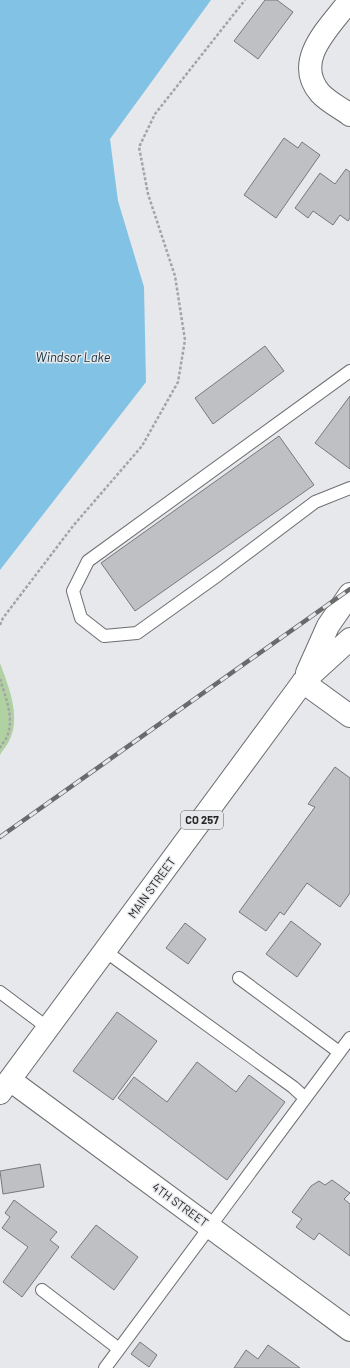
<svg xmlns="http://www.w3.org/2000/svg" width="350" height="1368" font-family="Barlow,sans-serif">
  <style>
    .green { fill: #b0d1a2 }
    .water { fill: #82c3e5 }
    .building { fill: #bfc0c3; stroke: #77787a }
    .lines { fill: none; stroke-linecap: round; stroke-linejoin: round }
    .service-casing { stroke: #6d6e70; stroke-width: 14 }
    .minor-casing { stroke: #6d6e70; stroke-width: 24 }
    .primary-casing { stroke: #6d6e70; stroke-width: 24 }
    .path { stroke: #a4a4a7; stroke-width: 2.5; stroke-dasharray: 3 2; stroke-linecap: butt }
    .service { stroke: #fff; stroke-width: 12 }
    .minor { stroke: #fff; stroke-width: 22 }
    .primary { stroke: #fff; stroke-width: 22 }
    .rail-casing { stroke: #6a6a6c; stroke-width: 4.5 }
    .rail { stroke: #e7e8eb; stroke-width: 3; stroke-dasharray: 9; stroke-linecap: butt }
    .labels { text-anchor: middle; stroke-width: 3; stroke-linejoin: round; paint-order: stroke }
    .shield { fill: #e7e8eb; stroke: #606062; stroke-width: 1 }
    .shield-label { font-size: 11px; font-weight: bold; fill: #262627 }
    .street-label { font-size: 12px; fill: #262627; stroke: #e7e8eb }
    .water-label { font-size: 13px; font-style: italic; fill: #133240; stroke: #e7e8eb }
  </style>
  <rect width="100%" height="100%" fill="#e7e8eb"/>
  <path class="green" d="M0,663C8,685 21,716 10,739C8,744 3,750 0,755Z"/>
  <path class="water" d="M0,0H211L110,139L118,201L144,287L146,382L0,570Z"/>
  <path class="building" d="M265,0H277L293,12L258,59L234,41Z
    M284,138L298,148L302,142L320,155L276,218L244,195Z
    M346,169L350,172V218L348,221L340,215L333,225L313,211L308,218L295,208L320,173L335,184Z
    M265,346L284,371L213,424L195,398Z
    M350,396V469L315,443Z
    M279,436L314,485L135,611L101,563Z
    M335,767L350,778V893L340,907L307,883L284,915L280,912L266,931L239,912L315,807L308,804Z
    M291,921L321,944L297,977L266,954Z
    M185,923L206,939L188,964L166,948Z
    M117,1012L157,1041L113,1100L73,1071Z
    M197,1062L236,1092L249,1075L285,1102L227,1180L118,1098L134,1077L167,1102Z
    M40,1164L44,1187L3,1194L0,1171Z
    M332,1180L350,1193L344,1199L350,1204V1256L319,1233L314,1240L296,1227L302,1219L292,1212L311,1186L319,1181L325,1185Z
    M14,1200L57,1232L50,1240L59,1247L22,1297L3,1282L28,1247L2,1228L10,1217L5,1213Z
    M96,1225L138,1257L114,1290L71,1257Z
    M140,1342L157,1355L149,1367L131,1354Z
    M268,1345L300,1368H234L246,1350L258,1359Z"/>
  <g class="lines">
    <g class="service-casing">
      <path id="service" d="M350,371L88,561L73,591L81,618L104,636L137,633L218,575L315,502L350,488
        M105,951L293,1087L305,1098
        M239,978L339,1052
        M0,992L48,1028
        M42,1290L119,1349
        M105,1368L350,1038"/>
    </g>
    <g class="minor-casing">
      <path id="minor" d="M350,0C330,27 292,60 320,93C328,102 341,108 350,115
        M303,682L350,716
        M10,1080L350,1330"/>
    </g>
    <g class="primary-casing">
      <path id="primary" d="M307,673L328,626L350,594
        M0,1093L303,682L350,639"/>
    </g>
    <path class="path" d="M0,625L3,618L73,526L142,446L178,382L185,340L175,276L148,194L139,147L155,114L245,0
      M0,679C5,696 14,716 8,734C7,739 2,743 0,748"/>
    <use href="#service" class="service"/>
    <use href="#minor" class="minor"/>
    <use href="#primary" class="primary"/>
    <g class="rail-casing">
      <path id="rail" d="M0,837L350,589"/>
    </g>
    <use href="#rail" class="rail"/>
  </g>
  <g class="labels">
    <rect class="shield" x="181" y="811" width="42" height="18" rx="3"/>
    <g class="shield-label">
      <text x="202" y="824">CO 257</text>
    </g>
    <g class="street-label">
      <text transform="translate(152 888) rotate(-54)" y="4">MAIN STREET</text>
      <text transform="translate(180 1205) rotate(36)" y="4">4TH STREET</text>
    </g>
    <g class="water-label">
      <text x="73" y="362">Windsor Lake</text>
    </g>
  </g>
</svg>
